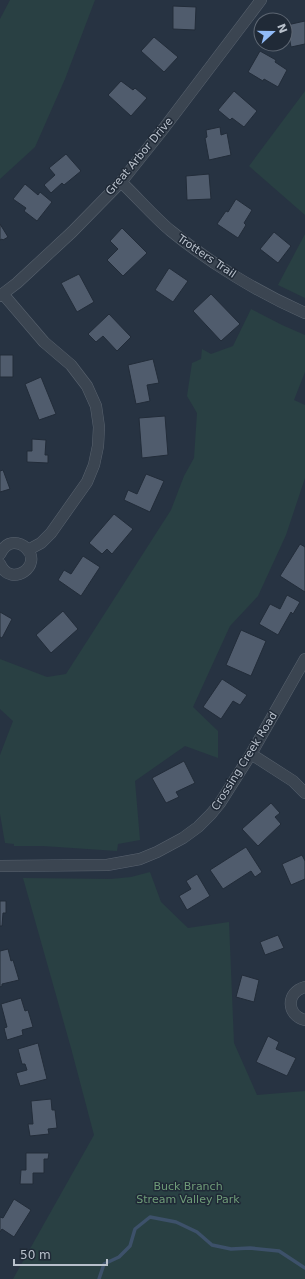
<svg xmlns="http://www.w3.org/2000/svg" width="305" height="1279" font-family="'DejaVu Sans',sans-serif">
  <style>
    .green { fill: #294043 }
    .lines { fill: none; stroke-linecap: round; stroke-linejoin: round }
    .stream { stroke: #3d516a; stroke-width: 3.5 }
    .building { fill: #505c6d; stroke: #222c39 }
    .minor-casing { stroke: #59636f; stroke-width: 12 }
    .minor { stroke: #3b4551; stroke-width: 11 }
    .labels { text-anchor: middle; stroke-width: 3; stroke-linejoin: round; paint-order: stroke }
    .street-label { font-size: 11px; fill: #b8c0cb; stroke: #202a37 }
    .park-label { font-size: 11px; fill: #6f9c78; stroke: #202a37 }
  </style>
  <rect width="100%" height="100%" fill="#273342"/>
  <path class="green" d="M10,0H95L65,79L35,147L0,179V19Z
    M305,91V215L249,166Z
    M305,234V298L278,285Z
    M251,309L282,325L305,335V372L294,400L305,405V478L286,535L258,596L230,626L193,707L218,731V758L185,746L135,781L140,840L118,844L117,851L43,846H14V844L5,843L0,814V755L13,721L0,709V659L47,677L66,674L171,510L184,476L194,458L197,413L187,396L192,363L201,359L202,349L211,354L233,346Z
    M150,872L161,902L188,928L229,922L234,1043L257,1095L305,1091V1279H13L94,1135L71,1048L23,878L111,879L131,877Z"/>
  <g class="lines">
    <path class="stream" d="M99,1279L104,1264L119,1257L130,1246L135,1229L150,1217L176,1222L197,1232L212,1245L231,1249L250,1248L279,1251L305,1268"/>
  </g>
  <path class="building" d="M173,6L196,7L195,30L173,29Z
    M305,21V44L291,47L287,25Z
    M154,37L178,57L164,72L141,51Z
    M260,51L276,60L275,62L287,70L278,87L264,79L263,81L248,72Z
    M121,81L133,90L135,88L147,98L131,116L108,95Z
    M234,91L257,111L244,127L232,118L230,120L218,110Z
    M220,127L221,135L227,133L231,155L209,160L205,138L207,137L206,130Z
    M66,154L81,171L64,185L62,183L51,193L44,185L55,175L49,168Z
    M209,174L211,199L187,200L186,176Z
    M25,184L38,195L40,192L52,202L37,221L24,211L26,208L13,199Z
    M236,199L252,210L244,223L246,225L238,238L217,224L226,211L228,212Z
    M0,224L8,237L3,240L2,239L0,240Z
    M122,228L147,253L123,276L107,260L118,249L110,241Z
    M274,232L291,246L278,263L260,249Z
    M169,268L188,281L173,302L155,290Z
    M79,274L94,302L77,312L61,283Z
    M211,294L240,324L221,341L193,311Z
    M109,314L131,337L117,351L103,336L96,342L88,334Z
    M0,355H13V377H0Z
    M153,359L159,383L147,385L150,401L136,404L128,365Z
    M41,377L56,414L39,420L25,384Z
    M165,416L168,455L142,458L139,418Z
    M32,439L46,440L45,455H48V463L27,462V451H32Z
    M3,470L10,489L0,492V471Z
    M146,474L164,481L150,512L124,500L128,490L137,494Z
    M114,514L133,529L112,554L107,549L102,554L89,543Z
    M300,544L305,547V592L280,576Z
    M83,556L100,567L81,596L58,580L64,570L71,574Z
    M287,595L300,602L293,614L291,612L278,635L259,624L270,604L280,609Z
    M63,611L78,629L51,653L36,635Z
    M0,612L12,619L2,638L0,637Z
    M241,630L266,641L251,676L226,665Z
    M222,679L247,695L240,705L233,701L221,719L203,707Z
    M184,761L195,783L176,792L179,797L166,803L152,778Z
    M271,803L280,813L275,817L281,824L258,846L242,829Z
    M246,847L262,872L255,877L251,871L223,889L210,870Z
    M302,855L305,861V879L291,885L282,864Z
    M197,874L210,896L187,910L179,896L191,889L186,881Z
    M0,901H6V913H3L2,926H0Z
    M278,935L284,948L265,955L260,942Z
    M8,949L11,961L13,960L19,980L2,984V986L0,987V951Z
    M242,975L259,980L254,1002L236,997Z
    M21,998L25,1011L28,1010L33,1027L22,1030L23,1035L7,1040L4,1028L7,1027L1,1004Z
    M268,1036L279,1042L276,1049L296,1058L287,1076L256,1062Z
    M38,1043L47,1079L20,1086L16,1073L27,1070L25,1064H22L18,1049Z
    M51,1099L52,1110H55L57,1128L48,1129L49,1134L30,1136L28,1124H33L31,1101Z
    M26,1153H49L48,1159H44V1173H33V1184H20L21,1170H26Z
    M14,1199L31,1210L14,1237L2,1229L0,1232V1217L3,1218Z"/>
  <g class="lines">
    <g class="minor-casing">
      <path id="minor" d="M121,182C137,197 154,217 171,231C210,263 259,293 305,313
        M3,294L44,342L71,365L87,386L96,406L99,427L98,446L94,465L87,482L51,533L41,543L28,550
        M0,296L17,283L72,232L121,182L164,128L261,0
        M0,554C3,548 7,543 14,543C19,543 23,545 26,548C44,565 11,589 0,564
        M251,754L293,781L305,793
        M0,866L107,865L140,859L157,852L183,838L198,827L211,814L220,803L251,754L305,659
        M305,987C286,992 286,1015 305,1020"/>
    </g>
    <use href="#minor" class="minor"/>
  </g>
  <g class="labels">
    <g class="street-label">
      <text transform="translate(139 156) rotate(-50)" y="4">Great Arbor Drive</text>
      <text transform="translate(207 256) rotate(34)" y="4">Trotters Trail</text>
      <text transform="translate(244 761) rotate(-58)" y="4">Crossing Creek Road</text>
    </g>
    <g class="park-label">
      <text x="188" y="1190">Buck Branch<tspan x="188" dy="13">Stream Valley Park</tspan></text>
    </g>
  </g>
  <g transform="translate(273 32) rotate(69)"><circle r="19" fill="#202a37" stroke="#5d6672"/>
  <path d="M0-3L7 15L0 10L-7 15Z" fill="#91bbf7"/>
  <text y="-6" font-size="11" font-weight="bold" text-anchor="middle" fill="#b8c0cb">N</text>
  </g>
  <path d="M14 1259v6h93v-6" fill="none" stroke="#b8c0cb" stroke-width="2"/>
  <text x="20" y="1259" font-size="12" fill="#b8c0cb" stroke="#202a37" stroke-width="3" paint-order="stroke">50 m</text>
</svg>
